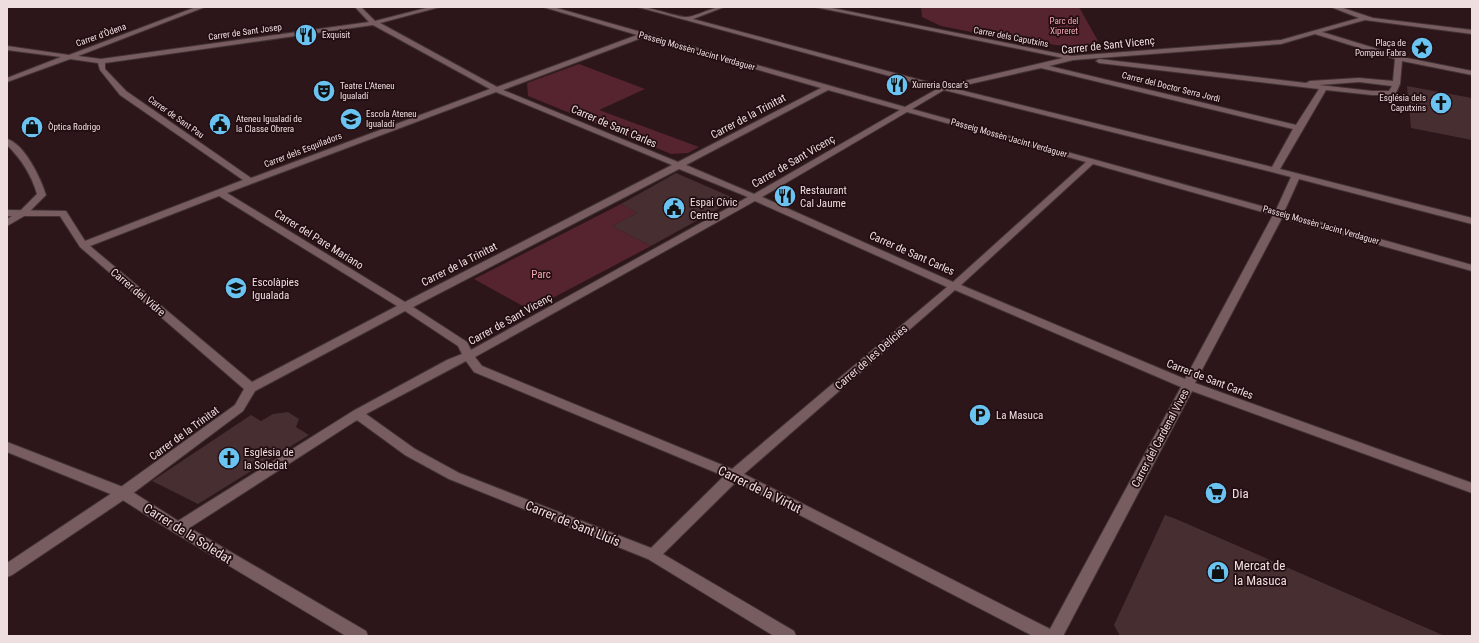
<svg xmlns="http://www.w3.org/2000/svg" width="1479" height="643" font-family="'Roboto Condensed',sans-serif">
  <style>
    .green { fill: #56242e }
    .building { fill: #462e31 }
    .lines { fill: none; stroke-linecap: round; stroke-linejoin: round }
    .minor-casing { stroke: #433335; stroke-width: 2 }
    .tertiary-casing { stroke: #433335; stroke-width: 2 }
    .minor { fill: #775d60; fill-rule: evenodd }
    .tertiary { fill: #775d60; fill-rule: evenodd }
    .labels { text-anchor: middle; stroke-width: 3.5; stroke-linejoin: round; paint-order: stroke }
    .far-park-label { font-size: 9px; fill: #f7a9b5; stroke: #220d11 }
    .far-street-label { font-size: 9px; fill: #eedee0; stroke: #220d11 }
    .far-poi-label { font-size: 9px; fill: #eedee0; stroke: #220d11; text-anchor: start }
    .street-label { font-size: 11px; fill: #eedee0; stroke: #220d11 }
    .poi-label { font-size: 11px; fill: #eedee0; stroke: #220d11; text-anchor: start }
    .park-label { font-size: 11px; fill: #f7a9b5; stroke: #220d11 }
    .near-street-label { font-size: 13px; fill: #eedee0; stroke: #220d11 }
    .near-poi-label { font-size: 13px; fill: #eedee0; stroke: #220d11; text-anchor: start }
  </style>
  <rect width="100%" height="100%" fill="#2c161a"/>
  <path class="green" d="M921,7H1079L1098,41L1091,42L1098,47L1055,45L1020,37L976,33L941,26L922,17Z
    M579,64L645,89L599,110L699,147L688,153L671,154L528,96L527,83Z
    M621,204L637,213L612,226L651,246L530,310L474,279Z"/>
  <path class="building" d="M1407,86L1472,98V140L1411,128Z
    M676,173L736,199L651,246L612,226L637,213L621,204Z
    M288,412L299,419L296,427L309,435L198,504L152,481L251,415L261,421L273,414Z
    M1165,515L1176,519L1445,636H1120L1114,625Z"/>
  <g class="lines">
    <g class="minor-casing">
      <path id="minor" d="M196,7H205L78,56L101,59L369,22L355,7H361L375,21L430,7H440L380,23L497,87L637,35L543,7H553L905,107L937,89L638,7C653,7 678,18 688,17C700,15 711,7 724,7L693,19L943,86L1063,58L815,7H827L1071,56L1281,40L1359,18L1331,7H1340L1373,18L1472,30V34L1365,20L1322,32L1407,58L1472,71V75L1402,61L1400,84L1395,95H1372L1326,90L1280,169L1472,218V224L1299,179L1284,212L1472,265V271L1282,218L1195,383L1472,483V493L1192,391L1063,636H1033L736,482L663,554L794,631L796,636H774L648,559L449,479L405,455L357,420L183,532L178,534L173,532L171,528L173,524L353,411L447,360L462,354L458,346L405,311L255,391L243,411L128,497L12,575L7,577V563L118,489L235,405L244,389L80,247L60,216H7V210L66,211L85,241L243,180L120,95L100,70L98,63L70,59L7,82V78L61,57L7,50V46L69,55ZM373,25L490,89L251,178L126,91L105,69V63ZM1315,34L1395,59L1393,81L1359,78L1310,81L1306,83L1099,59L1096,61L1099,63L1319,89L1296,125L1049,66L1073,60L1281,44ZM644,37L821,88L678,162L503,90ZM1041,68L1293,129L1272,167L952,88ZM1359,82L1392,86L1389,91H1372L1319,85ZM828,90L900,110L754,194L686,165ZM944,90L1272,172L1291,177L1276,210L912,109ZM496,92L672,165L405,302L227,193ZM907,112L1086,162L953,282L762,197ZM1093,164L1273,215L1185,379L961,285ZM679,169L748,197L471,350L467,342L413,307ZM219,196L397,306L252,382L90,246ZM755,201L947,287L732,469L482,366L475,357ZM955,290L1181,387L1050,629L744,474ZM466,361L474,372L724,476L651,548L459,473L415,449L366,414Z"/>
    </g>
    <g class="tertiary-casing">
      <path id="tertiary" d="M7,139C25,144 41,179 46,195L26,215L7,226V219L20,211L37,194C31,174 22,160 7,145Z
        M7,442L128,489L183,524L366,631L368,636H346L173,532L118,497L7,452Z"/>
    </g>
    <use href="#minor" class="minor"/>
    <use href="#tertiary" class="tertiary"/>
  </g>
  <defs>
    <g id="restaurant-disc" transform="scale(1.15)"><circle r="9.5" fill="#6ac3f1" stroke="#220d11"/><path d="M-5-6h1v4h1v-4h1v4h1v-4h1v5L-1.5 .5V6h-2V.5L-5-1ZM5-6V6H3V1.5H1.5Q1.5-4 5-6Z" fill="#111"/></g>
    <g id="sight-disc" transform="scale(1.15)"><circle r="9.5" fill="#6ac3f1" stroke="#220d11"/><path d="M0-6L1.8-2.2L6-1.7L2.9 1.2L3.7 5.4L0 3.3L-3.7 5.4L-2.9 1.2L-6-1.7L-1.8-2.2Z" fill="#111"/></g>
    <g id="theatre-disc" transform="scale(1.15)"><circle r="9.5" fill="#6ac3f1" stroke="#220d11"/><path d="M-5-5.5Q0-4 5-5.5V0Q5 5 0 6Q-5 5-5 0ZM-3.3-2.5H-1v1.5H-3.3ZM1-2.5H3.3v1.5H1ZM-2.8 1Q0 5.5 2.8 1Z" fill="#111"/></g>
    <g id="church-disc" transform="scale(1.15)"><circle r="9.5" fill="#6ac3f1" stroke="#220d11"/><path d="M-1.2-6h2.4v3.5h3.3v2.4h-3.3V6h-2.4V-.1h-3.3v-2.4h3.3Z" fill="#111"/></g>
    <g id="school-disc" transform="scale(1.15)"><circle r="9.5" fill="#6ac3f1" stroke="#220d11"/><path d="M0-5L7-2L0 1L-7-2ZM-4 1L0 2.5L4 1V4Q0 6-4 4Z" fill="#111"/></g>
    <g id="civic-disc" transform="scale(1.15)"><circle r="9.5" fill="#6ac3f1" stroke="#220d11"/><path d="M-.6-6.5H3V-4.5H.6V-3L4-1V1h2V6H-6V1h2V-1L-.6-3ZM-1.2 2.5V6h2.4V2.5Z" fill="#111"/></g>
    <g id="shop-disc" transform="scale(1.15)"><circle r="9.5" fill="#6ac3f1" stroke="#220d11"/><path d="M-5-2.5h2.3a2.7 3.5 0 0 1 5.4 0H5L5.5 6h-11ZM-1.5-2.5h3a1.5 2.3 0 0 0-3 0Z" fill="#111"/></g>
    <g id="parking-disc" transform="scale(1.15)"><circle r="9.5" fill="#6ac3f1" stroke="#220d11"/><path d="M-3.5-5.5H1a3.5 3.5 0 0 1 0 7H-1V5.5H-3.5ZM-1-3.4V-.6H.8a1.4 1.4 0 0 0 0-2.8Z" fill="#111"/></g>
    <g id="supermarket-disc" transform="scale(1.15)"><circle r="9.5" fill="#6ac3f1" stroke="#220d11"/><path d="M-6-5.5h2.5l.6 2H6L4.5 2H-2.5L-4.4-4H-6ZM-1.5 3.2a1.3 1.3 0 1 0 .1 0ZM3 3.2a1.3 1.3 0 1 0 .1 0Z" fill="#111"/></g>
  </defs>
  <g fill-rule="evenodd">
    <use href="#restaurant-disc" x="306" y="35"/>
    <use href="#sight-disc" x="1422" y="48"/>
    <use href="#restaurant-disc" x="897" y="85"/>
    <use href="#theatre-disc" x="324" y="91"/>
    <use href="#church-disc" x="1441" y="103"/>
    <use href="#school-disc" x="351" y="119"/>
    <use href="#civic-disc" x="220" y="124"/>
    <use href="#shop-disc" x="32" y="127"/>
    <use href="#restaurant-disc" x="785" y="196"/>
    <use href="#civic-disc" x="674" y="208"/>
    <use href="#school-disc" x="236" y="288"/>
    <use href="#parking-disc" x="980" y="415"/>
    <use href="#church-disc" x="229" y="458"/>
    <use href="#supermarket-disc" x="1216" y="493"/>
    <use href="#shop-disc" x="1218" y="572"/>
  </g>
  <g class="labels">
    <g class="far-park-label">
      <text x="1064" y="24">Parc del<tspan x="1064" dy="10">Xipreret</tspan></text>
    </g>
    <g class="far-street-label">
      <text transform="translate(245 32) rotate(-8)" y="3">Carrer de Sant Josep</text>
      <text transform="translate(101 35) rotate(-20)" y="3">Carrer d'Òdena</text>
      <text transform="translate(1011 37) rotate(11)" y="3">Carrer dels Caputxins</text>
      <text transform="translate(697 51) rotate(16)" y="3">Passeig Mossèn Jacint Verdaguer</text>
      <text transform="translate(1171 87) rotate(14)" y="3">Carrer del Doctor Serra Jordi</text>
      <text transform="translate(176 117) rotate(35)" y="3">Carrer de Sant Pau</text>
      <text transform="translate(1009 138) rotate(16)" y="3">Passeig Mossèn Jacint Verdaguer</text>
      <text transform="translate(303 150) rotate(-21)" y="3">Carrer dels Esquiladors</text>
      <text transform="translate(1321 225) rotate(16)" y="3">Passeig Mossèn Jacint Verdaguer</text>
    </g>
    <g class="far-poi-label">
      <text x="322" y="38">Exquisit</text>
      <text x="1406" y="46" text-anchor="end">Plaça de<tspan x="1406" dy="10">Pompeu Fabra</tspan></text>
      <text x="912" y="88">Xurreria Oscar’s</text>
      <text x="340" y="89">Teatre L'Ateneu<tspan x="340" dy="10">Igualadí</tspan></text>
      <text x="1426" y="101" text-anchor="end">Església dels<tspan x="1426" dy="10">Caputxins</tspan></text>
      <text x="366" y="117">Escola Ateneu<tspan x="366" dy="10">Igualadí</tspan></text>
      <text x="236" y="122">Ateneu Igualadí de<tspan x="236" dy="10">la Classe Obrera</tspan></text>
      <text x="48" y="130">Òptica Rodrigo</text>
    </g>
    <g class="street-label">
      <text transform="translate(1108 45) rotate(-6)" y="4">Carrer de Sant Vicenç</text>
      <text transform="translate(748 116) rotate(-28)" y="4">Carrer de la Trinitat</text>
      <text transform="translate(614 126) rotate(23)" y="4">Carrer de Sant Carles</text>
      <text transform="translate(793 161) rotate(-30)" y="4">Carrer de Sant Vicenç</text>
      <text transform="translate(319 239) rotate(32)" y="4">Carrer del Pare Mariano</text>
      <text transform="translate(912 253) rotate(24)" y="4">Carrer de Sant Carles</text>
      <text transform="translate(459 264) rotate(-27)" y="4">Carrer de la Trinitat</text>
      <text transform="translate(138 292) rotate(40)" y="4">Carrer del Vidre</text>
      <text transform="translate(510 319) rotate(-29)" y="4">Carrer de Sant Vicenç</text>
      <text transform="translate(871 357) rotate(-41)" y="4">Carrer de les Delícies</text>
      <text transform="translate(1210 379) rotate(21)" y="4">Carrer de Sant Carles</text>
      <text transform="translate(184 433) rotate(-36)" y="4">Carrer de la Trinitat</text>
      <text transform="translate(1160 438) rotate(-62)" y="4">Carrer del Cardenal Vives</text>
    </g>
    <g class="poi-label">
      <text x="800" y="194">Restaurant<tspan x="800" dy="13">Cal Jaume</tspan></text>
      <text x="690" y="206">Espai Cívic<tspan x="690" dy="13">Centre</tspan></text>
      <text x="252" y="286">Escolàpies<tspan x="252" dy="13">Igualada</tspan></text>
      <text x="996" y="419">La Masuca</text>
      <text x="244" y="456">Església de<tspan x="244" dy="13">la Soledat</tspan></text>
    </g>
    <g class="park-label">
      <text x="541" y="278">Parc</text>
    </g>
    <g class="near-street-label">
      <text transform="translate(760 489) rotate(26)" y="5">Carrer de la Virtut</text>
      <text transform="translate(573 523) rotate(22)" y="5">Carrer de Sant Lluís</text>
      <text transform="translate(188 533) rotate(32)" y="5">Carrer de la Soledat</text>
    </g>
    <g class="near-poi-label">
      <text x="1232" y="498">Dia</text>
      <text x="1234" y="570">Mercat de<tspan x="1234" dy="15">la Masuca</tspan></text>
    </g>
  </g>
  <rect width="1479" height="643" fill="none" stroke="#eedee0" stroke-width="16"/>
</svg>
